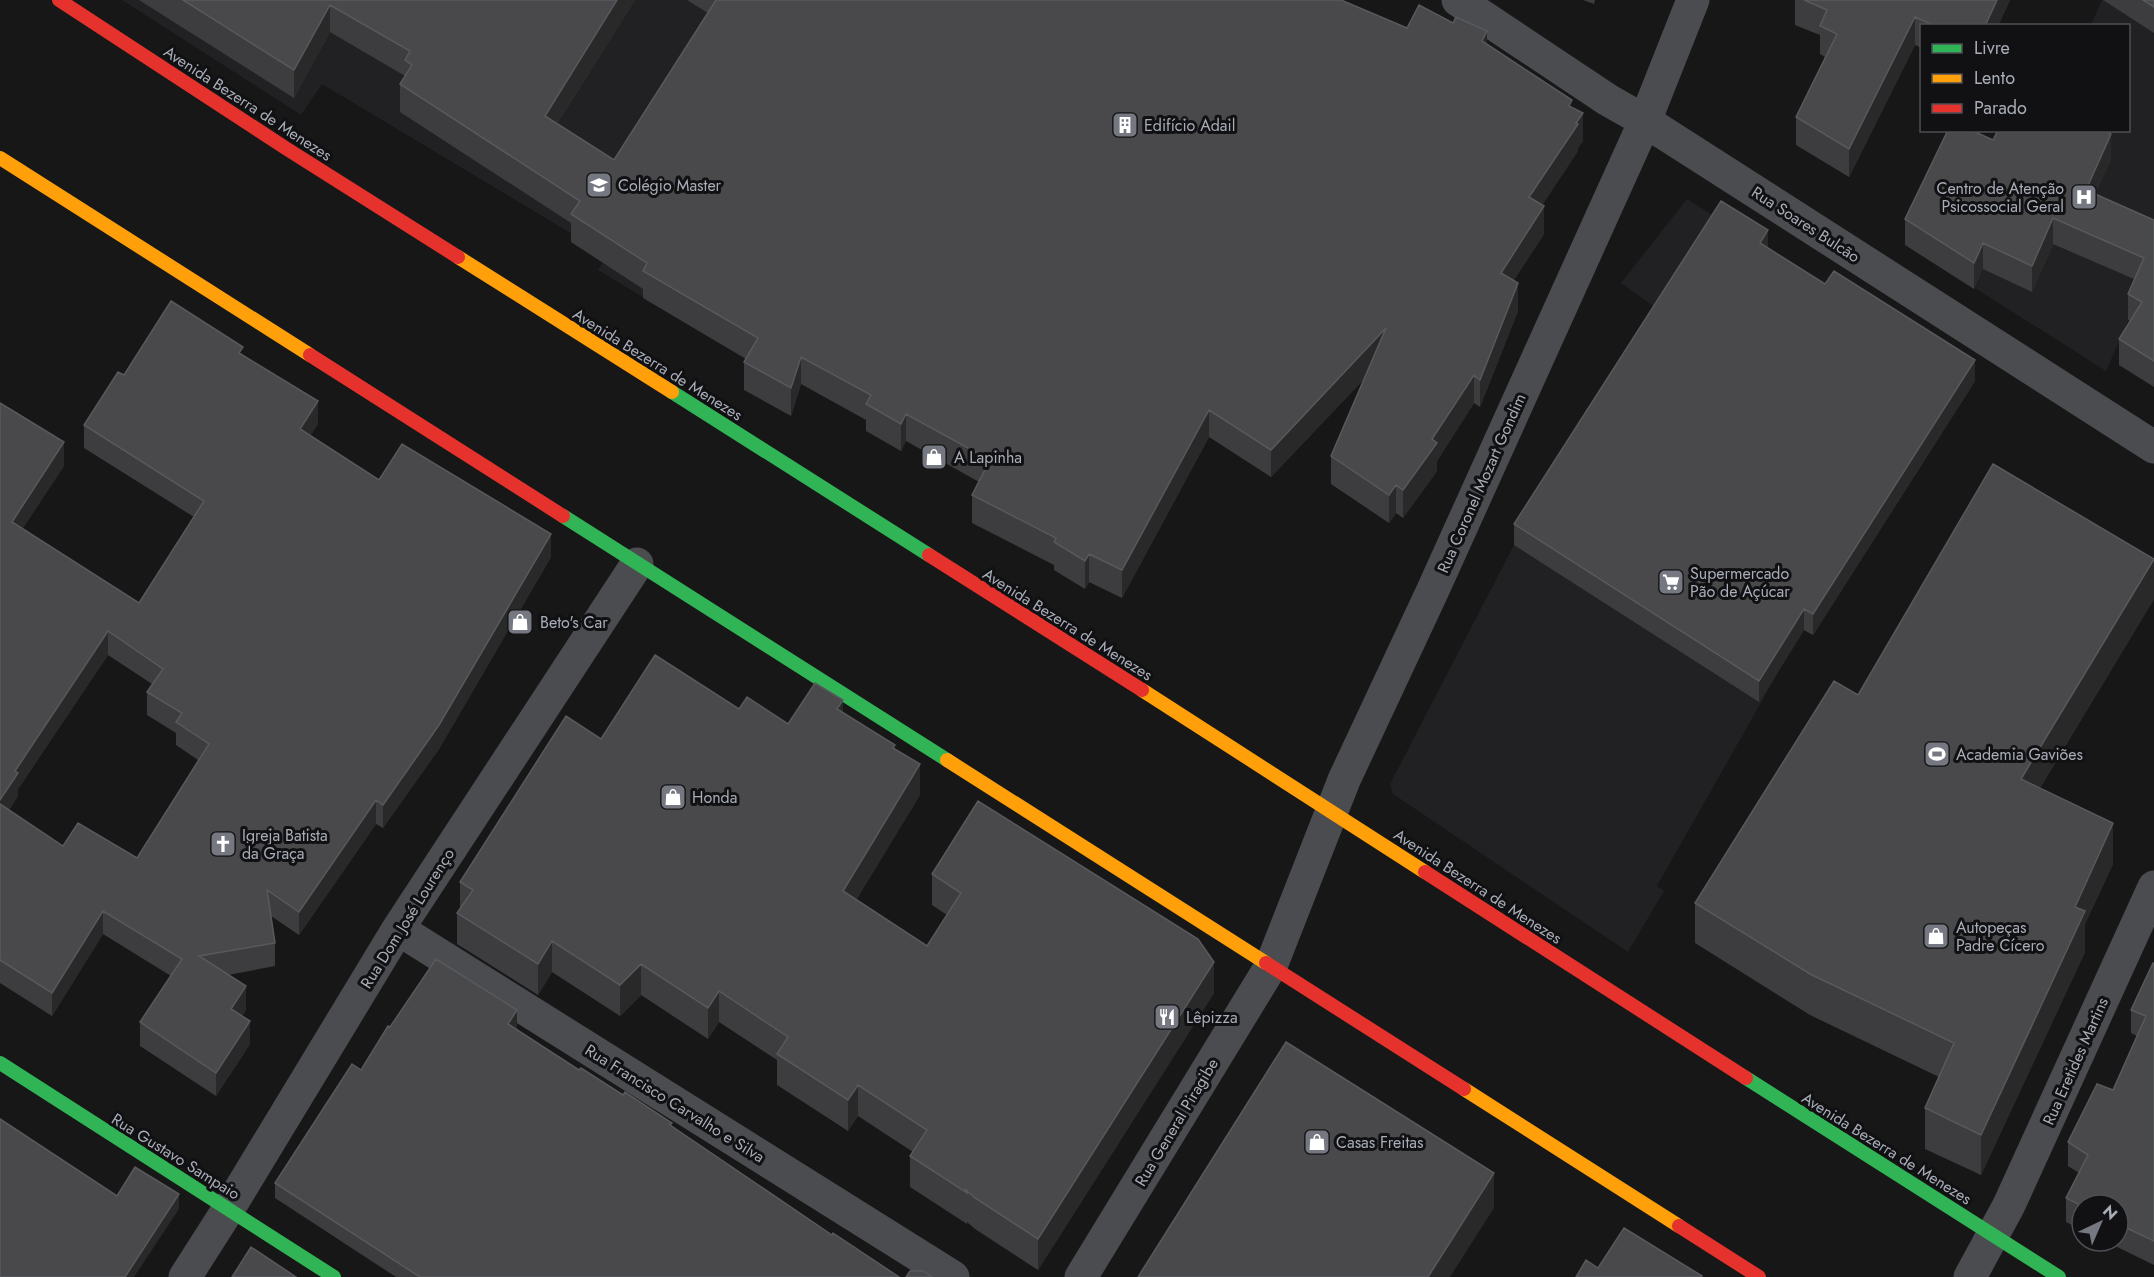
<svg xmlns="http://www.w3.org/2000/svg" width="2154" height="1277" font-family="Jost,sans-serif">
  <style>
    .built { fill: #212123 }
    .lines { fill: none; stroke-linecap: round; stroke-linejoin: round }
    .street { stroke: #4b4c50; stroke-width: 33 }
    .fast { stroke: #30b455; stroke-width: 14 }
    .slow { stroke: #ff9f0a; stroke-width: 14 }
    .jam { stroke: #e5322d; stroke-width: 14 }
    .wall { fill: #3d3d3f; fill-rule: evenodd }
    .shaded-wall { fill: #29292a }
    .building { fill: #49494c; stroke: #58595d; stroke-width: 1.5 }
    .labels { text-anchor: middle; stroke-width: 6; stroke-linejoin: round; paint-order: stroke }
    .street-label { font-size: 16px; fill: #a8adb8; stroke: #111113 }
    .poi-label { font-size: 16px; fill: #a8adb8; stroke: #111113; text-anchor: start }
  </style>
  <rect width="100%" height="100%" fill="#171717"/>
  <path class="built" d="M122,0H809L646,299L598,270L607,255L322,84L301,115Z
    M2102,0H2142L2154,8V263L2106,371L1975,288L2044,131L2128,130V26L2091,25Z
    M1687,199L1975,381L1813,635L1804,630L1780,669L1657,886L1664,891L1628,952L1393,794L1390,784L1514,545L1663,313L1621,283Z"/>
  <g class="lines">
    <path class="street" d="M1458,0L1608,100L1645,121L2154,447
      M398,929L953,1277
      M185,1277L229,1208L398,929L637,564
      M1081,1277L1271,966L1344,780L1432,592L1645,121L1693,0
      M1970,1277L2009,1205L2154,887"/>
    <path class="fast" d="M672,392L929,555
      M563,516L947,760
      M0,1063L334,1277
      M1746,1078L2059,1277"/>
    <path class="slow" d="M0,158L310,355
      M458,257L672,392
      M1142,690L1425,872
      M947,760L1266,963
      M1464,1089L1679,1226"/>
    <path class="jam" d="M59,0L287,149L458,257
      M310,355L563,516
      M929,555L1142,690
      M1425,872L1746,1078
      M1266,963L1464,1089
      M1679,1226L1759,1277"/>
  </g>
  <path class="wall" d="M139,0H635L557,124L614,160L708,13L687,0H1341L1407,28L1487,44L1572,108L1583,141L1578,148V151L1542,205L1544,234L1514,280L1518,311L1480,407L1474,403L1437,461V471L1403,518L1396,513L1389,523L1331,484V456L1364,379L1271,477L1209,437L1122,598L1089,582L1085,589L1054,570V565L972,523V495L979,482L906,441L901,451L866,431V420L801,384L791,416L744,390V362L746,359L643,298V289L571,242V223L400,112V84L405,77V76L330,32L294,98Z
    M1583,0H1595L1594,4Z
    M1795,0H2010L1998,26H1922V48L1915,45L1849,177L1796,145V117L1825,57L1820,54V35L1795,25Z
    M2103,0H2154V33Z
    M1993,140L2111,160L2095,194L2154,220V387L2119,365V339L2130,321L2128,320V294L2134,279L2053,244L2032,292L1983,269L1974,289L1905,245V219Z
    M1768,248L1975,381L1813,635L1804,630L1759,702L1514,545V524Z
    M243,355L318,424L310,436L379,480L551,557L439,749L383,828L376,824L299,935L271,916L275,943V966L228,975L246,1010L242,1016L250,1044L216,1096L140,1046V1022L171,976L103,934L52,1016L0,983V403L64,466L22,529L139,603L194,517L84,448V425L124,375ZM108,655L152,684L147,692V715L176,733V745L198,760L137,858L63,846L9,810L18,796V789Z
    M2154,599L2040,788L2113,864L2085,924V952L1981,1175L1925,1149V1108L1939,1077L1810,1015L1695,943V903L1858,695Z
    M739,709L788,724L843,712L895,749L920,795L856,900L927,946L947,915L932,905V874L1214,993L1038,1270L975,1229L967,1222V1224L910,1187V1156L913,1152L858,1116L848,1131L777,1085V1060L719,1022L708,1039L641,995L620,1016L552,972L538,995L457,944V913L460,908V882L601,739Z
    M2154,963V1265L2105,1241H2118V1205H2082V1230L2066,1222V1198L2079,1173L2068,1166V1142L2113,1090L2137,1036L2131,1033V1010Z
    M517,1026L516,1029L579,1070L672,1126L832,1235L899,1277H396L275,1198V1183L361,1070L390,1027Z"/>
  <path class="shaded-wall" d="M617,0H635L545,143V116Z
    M1997,0H2010L1998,26H1985Z
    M330,5V32L294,98V70Z
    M1915,17V45L1849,177V149Z
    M1487,31V58L1482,41Z
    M1583,113V141L1578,148V151L1529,225V197Z
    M2111,134V160L2086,216V190Z
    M1544,206V234L1501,300V273Z
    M2053,218V244L2032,292V266Z
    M1768,230V251L1760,243Z
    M1983,243V269L1974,289V263Z
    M1518,283V311L1480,407V380Z
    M1386,328V356L1271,477V450Z
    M801,357V384L791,416V388Z
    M1975,360V381L1813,635V614Z
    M1474,375V403L1437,461V471L1403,518V490L1432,439Z
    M318,401V424L300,452V429Z
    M1209,410V437L1122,598V570Z
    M906,414V441L901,451V424Z
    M64,442V466L12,545V522Z
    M1396,485V513L1389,523V495Z
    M551,534V557L439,749L383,828V805Z
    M1089,554V582L1085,589V561Z
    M2154,559V599L2021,819V779Z
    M1804,609V630L1759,702V681Z
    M108,631V655L18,789V796L0,824V800L15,771Z
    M843,700V731L837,709Z
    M920,764V795L843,922V891Z
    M376,800V824L299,935V912Z
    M2113,823V864L2085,924V952L1981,1175V1135L2075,907Z
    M103,911V934L52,1016V993Z
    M552,941V972L538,995V964Z
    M1214,962V993L1038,1270V1239Z
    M641,964V995L620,1016V985Z
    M246,986V1010L231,1032V1009Z
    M719,991V1022L708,1039V1008Z
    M517,1010V1026L508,1040V1024Z
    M250,1021V1044L216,1096V1073Z
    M858,1085V1116L848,1131V1100Z
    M1494,1173V1208L1450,1277H1428Z
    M179,1194V1209L134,1277H125Z"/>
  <path class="building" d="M183,0H617L545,116L614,160L716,0H1341L1407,28L1419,5L1453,23L1456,17L1487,31L1482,41L1572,100L1569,106L1583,113L1576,123L1578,124L1529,197L1544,206L1501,273L1518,283L1480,380L1474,375L1432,439L1437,443L1403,490L1396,485L1389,495L1331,456L1386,328L1271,450L1209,410L1122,570L1089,554L1085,561L1054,542L1056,538L972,495L990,460L906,414L901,424L866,404L871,395L801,357L791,388L744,362L758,338L643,271L647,263L571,214L580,201L400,84L412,65L405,60L410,51L330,5L294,70Z
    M1804,0H1997L1985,26H1935L1915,17L1849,149L1796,117L1837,34L1820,26L1827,10Z
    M2143,0H2154V7Z
    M1948,130H1971L1993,140L1998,130H2103L2111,134L2086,190L2154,220V361L2119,339L2142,302L2128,294L2144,258L2053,218L2032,266L1983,243L1974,263L1905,219Z
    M1721,201L1768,230L1760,243L1825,284L1834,271L1975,360L1813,614L1804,609L1759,681L1514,524Z
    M171,301L243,347L239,353L318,401L300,429L379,480L402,444L551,534L439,725L383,805L376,800L299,912L267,890L275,943L199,956L246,986L231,1009L250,1021L216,1073L140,1022L182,959L103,911L52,993L0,960V804L63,846L78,823L137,858L209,744L176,722L182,713L147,692L163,669L108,631L15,771L18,773L0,800V403L64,442L12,522L139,603L204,501L84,425L118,372L124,375Z
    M1993,464L2154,559L2021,779L2113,823L2075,907L2085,911L1981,1135L1925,1108L1954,1043L1810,974L1695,903L1834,681L1858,695Z
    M655,655L739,709L747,697L788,724L815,683L843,700L837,709L895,745L893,748L920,764L843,891L927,946L961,893L932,874L978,801L1198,939L1214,962L1038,1239L975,1198L966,1190L967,1193L910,1156L927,1130L858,1085L848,1100L777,1054L788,1037L719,991L708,1008L641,964L620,985L552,941L538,964L457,913L473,890L460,882L566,716L601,739Z
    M436,959L517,1010L508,1024L579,1070L581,1068L623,1095L625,1092L672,1123L670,1125L832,1235L833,1233L899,1277H420L275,1183L352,1064L361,1070L388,1026L390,1027Z
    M2153,963H2154V1241L2118,1224V1205H2082V1206L2066,1198L2088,1155L2068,1142L2097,1084L2113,1090L2146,1016L2131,1010Z
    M1286,1042L1494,1173L1428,1277H1138Z
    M0,1119L117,1196L135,1167L179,1194L125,1277H0Z
    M1624,1228L1702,1276L1701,1277H1576L1586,1260L1598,1268Z
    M251,1247L296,1277H232Z
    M910,1271H923L932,1277H906Z"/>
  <defs>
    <g id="building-square" transform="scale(1.35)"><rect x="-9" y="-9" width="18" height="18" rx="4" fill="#757880" stroke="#111113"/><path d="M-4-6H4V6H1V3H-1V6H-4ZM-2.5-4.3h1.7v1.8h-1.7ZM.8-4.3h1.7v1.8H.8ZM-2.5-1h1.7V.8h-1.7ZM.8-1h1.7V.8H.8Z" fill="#fff"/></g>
    <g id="school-square" transform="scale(1.35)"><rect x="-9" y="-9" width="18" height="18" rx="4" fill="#757880" stroke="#111113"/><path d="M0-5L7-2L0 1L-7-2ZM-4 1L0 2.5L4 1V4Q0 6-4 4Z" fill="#fff"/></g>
    <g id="hospital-square" transform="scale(1.35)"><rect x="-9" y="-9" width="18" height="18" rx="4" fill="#757880" stroke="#111113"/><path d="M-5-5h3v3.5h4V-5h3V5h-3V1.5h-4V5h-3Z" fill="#fff"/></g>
    <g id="shop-square" transform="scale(1.35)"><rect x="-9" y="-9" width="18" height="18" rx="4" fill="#757880" stroke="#111113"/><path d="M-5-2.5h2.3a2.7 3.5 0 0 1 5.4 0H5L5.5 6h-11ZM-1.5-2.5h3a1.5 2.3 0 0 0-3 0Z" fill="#fff"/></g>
    <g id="supermarket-square" transform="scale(1.35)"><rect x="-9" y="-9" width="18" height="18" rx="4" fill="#757880" stroke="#111113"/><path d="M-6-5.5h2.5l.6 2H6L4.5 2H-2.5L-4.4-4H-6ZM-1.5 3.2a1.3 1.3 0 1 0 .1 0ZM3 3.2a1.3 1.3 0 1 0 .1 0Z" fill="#fff"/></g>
    <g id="stadium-square" transform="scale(1.35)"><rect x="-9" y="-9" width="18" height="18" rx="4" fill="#757880" stroke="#111113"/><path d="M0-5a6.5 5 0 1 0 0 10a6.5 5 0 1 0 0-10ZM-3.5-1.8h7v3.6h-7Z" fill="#fff"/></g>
    <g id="church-square" transform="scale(1.35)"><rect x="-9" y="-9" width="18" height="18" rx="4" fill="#757880" stroke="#111113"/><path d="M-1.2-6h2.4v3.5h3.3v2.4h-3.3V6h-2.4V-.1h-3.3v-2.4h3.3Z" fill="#fff"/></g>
    <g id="restaurant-square" transform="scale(1.35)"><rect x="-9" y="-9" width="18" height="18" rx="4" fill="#757880" stroke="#111113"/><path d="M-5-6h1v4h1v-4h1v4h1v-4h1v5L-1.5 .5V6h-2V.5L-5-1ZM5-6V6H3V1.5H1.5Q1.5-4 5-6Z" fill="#fff"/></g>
  </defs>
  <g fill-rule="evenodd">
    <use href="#building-square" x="1125" y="125"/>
    <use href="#school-square" x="599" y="185"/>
    <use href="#hospital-square" x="2084" y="197"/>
    <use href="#shop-square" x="934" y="457"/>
    <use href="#supermarket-square" x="1671" y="582"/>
    <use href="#shop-square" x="520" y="622"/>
    <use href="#stadium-square" x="1937" y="754"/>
    <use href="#shop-square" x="673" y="797"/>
    <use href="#church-square" x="223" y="844"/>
    <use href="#shop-square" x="1936" y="936"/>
    <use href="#restaurant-square" x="1167" y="1017"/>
    <use href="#shop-square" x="1317" y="1142"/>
  </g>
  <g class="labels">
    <g class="street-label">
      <text transform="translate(248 103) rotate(33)" y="6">Avenida Bezerra de Menezes</text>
      <text transform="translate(1806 224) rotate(33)" y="6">Rua Soares Bulcão</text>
      <text transform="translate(658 364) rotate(32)" y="6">Avenida Bezerra de Menezes</text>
      <text transform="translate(1481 483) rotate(-66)" y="6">Rua Coronel Mozart Gondim</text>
      <text transform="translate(1068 624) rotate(32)" y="6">Avenida Bezerra de Menezes</text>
      <text transform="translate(1478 886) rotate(33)" y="6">Avenida Bezerra de Menezes</text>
      <text transform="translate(407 918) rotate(-58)" y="6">Rua Dom José Lourenço</text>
      <text transform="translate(2075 1061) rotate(-66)" y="6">Rua Eretides Martins</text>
      <text transform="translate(675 1103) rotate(32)" y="6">Rua Francisco Carvalho e Silva</text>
      <text transform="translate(1176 1122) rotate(-59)" y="6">Rua General Piragibe</text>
      <text transform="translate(1887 1148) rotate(32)" y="6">Avenida Bezerra de Menezes</text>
      <text transform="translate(176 1156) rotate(32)" y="6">Rua Gustavo Sampaio</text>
    </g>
    <g class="poi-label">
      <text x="1144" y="131">Edifício Adail</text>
      <text x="618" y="191">Colégio Master</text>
      <text x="2064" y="194" text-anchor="end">Centro de Atenção<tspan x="2064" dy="18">Psicossocial Geral</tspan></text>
      <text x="954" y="463">A Lapinha</text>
      <text x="1690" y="579">Supermercado<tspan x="1690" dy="18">Pão de Açúcar</tspan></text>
      <text x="540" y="628">Beto's Car</text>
      <text x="1956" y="760">Academia Gaviões</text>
      <text x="692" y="803">Honda</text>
      <text x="242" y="841">Igreja Batista<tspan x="242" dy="18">da Graça</tspan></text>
      <text x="1956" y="933">Autopeças<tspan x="1956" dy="18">Padre Cícero</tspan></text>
      <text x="1186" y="1023">Lêpizza</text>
      <text x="1336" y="1148">Casas Freitas</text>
    </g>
  </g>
  <rect x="1920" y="24" width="210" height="108" fill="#111113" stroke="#4d4f55" stroke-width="1.5"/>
  <rect x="1932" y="44" width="30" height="9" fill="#30b455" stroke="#4d4f55" stroke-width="1.5"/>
  <text x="1974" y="54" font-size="18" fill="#a8adb8">Livre</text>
  <rect x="1932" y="74" width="30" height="9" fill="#ff9f0a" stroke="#4d4f55" stroke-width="1.5"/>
  <text x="1974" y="84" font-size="18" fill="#a8adb8">Lento</text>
  <rect x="1932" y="104" width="30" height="9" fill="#e5322d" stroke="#4d4f55" stroke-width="1.5"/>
  <text x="1974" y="114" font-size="18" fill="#a8adb8">Parado</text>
  <g transform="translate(2100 1223) rotate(44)"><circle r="28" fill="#111113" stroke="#4d4f55" stroke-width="1.5"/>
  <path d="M0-4.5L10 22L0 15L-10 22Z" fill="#757880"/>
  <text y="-9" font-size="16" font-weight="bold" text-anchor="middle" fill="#a8adb8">N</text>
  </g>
</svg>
